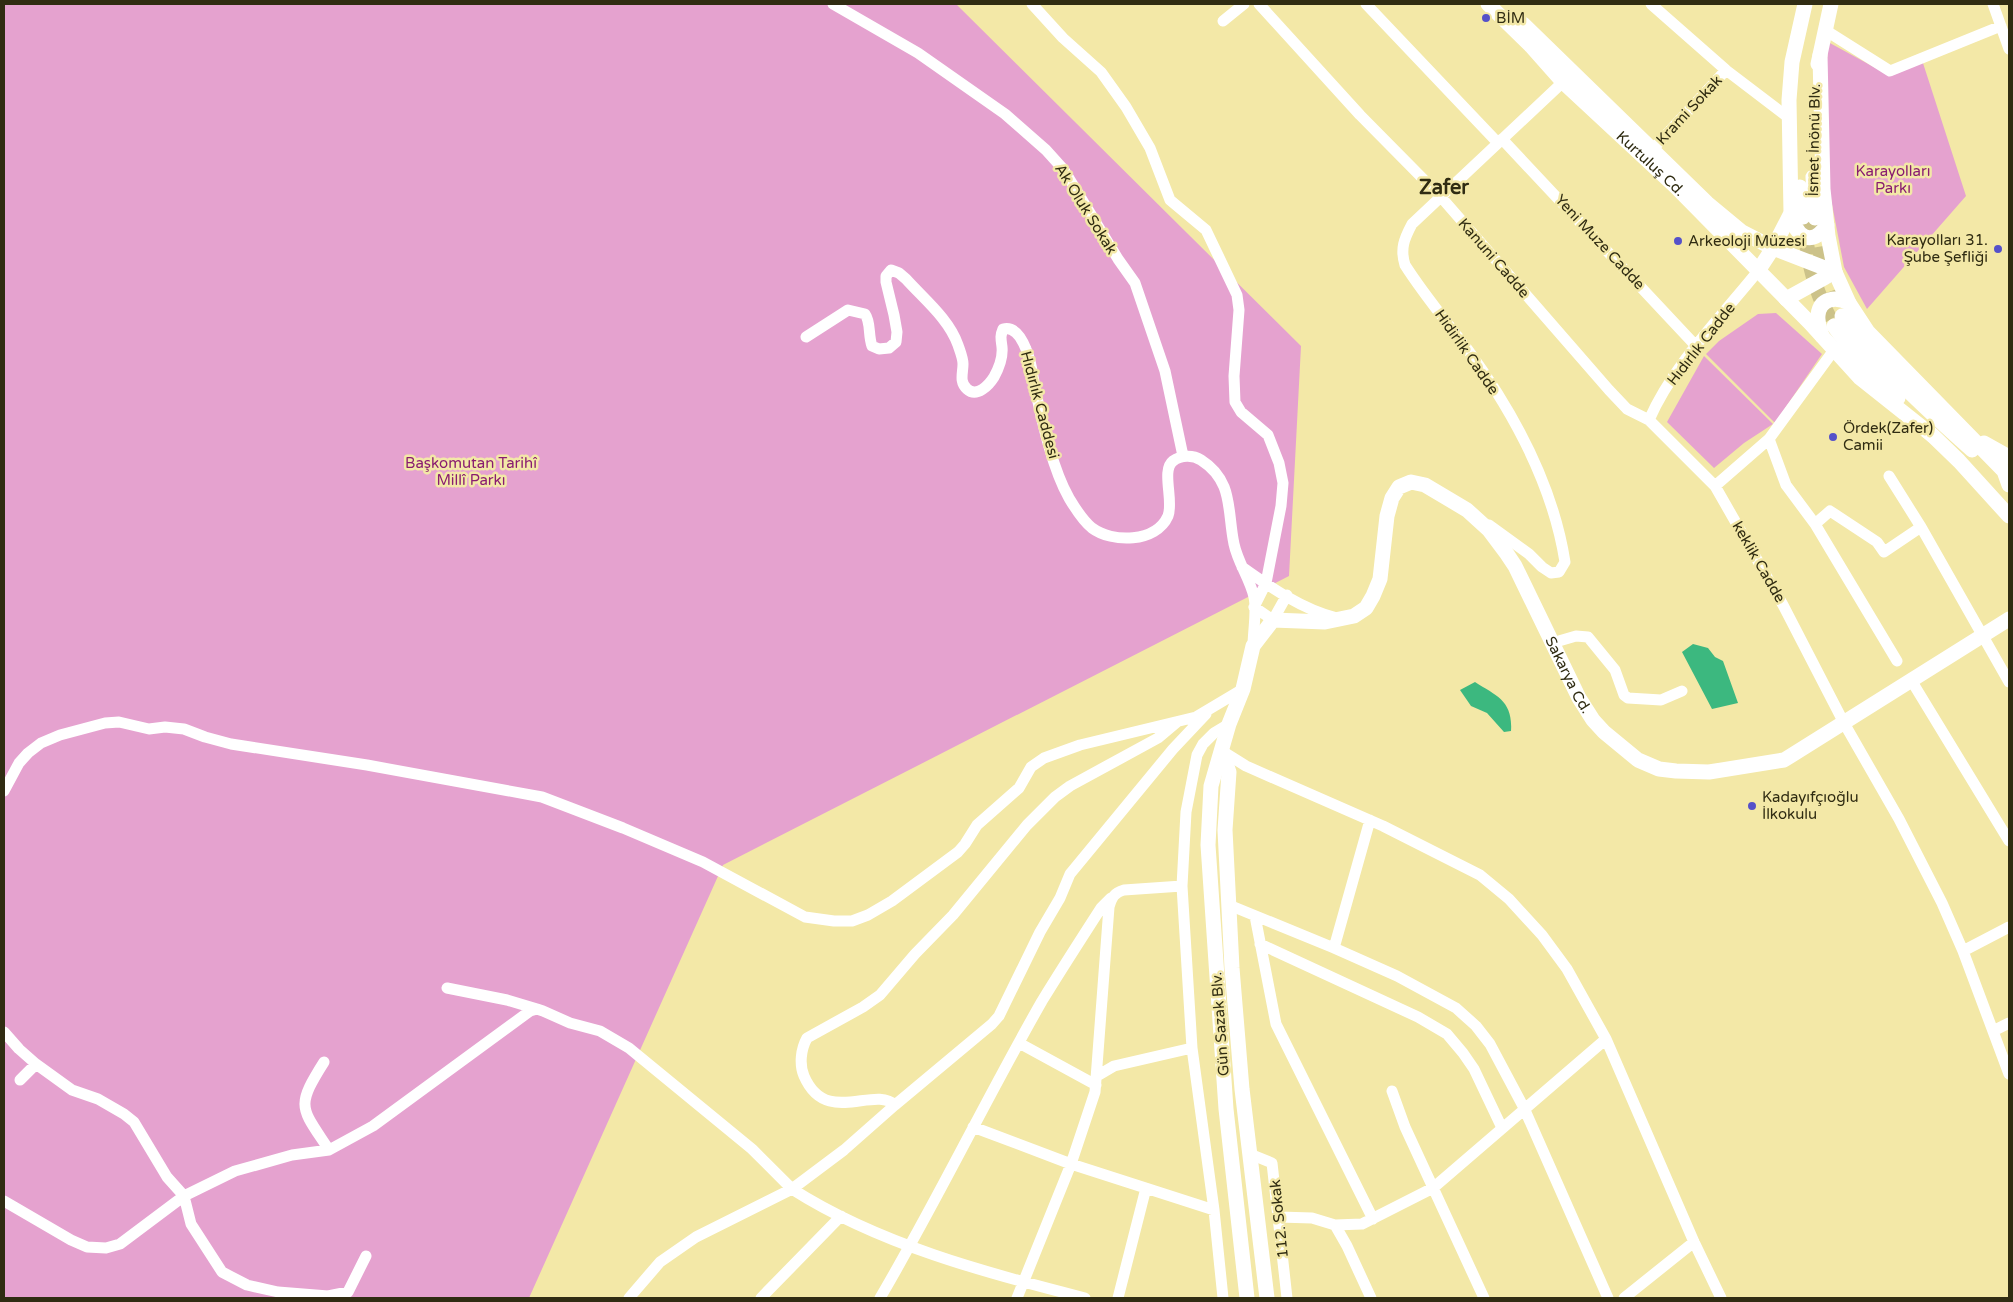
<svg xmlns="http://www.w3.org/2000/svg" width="2013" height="1302" font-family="'Varela Round',sans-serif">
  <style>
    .green { fill: #e5a2cf }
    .water { fill: #3cb87f }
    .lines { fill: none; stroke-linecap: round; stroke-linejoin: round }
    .major-tunnel { stroke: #ccc289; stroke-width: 15; stroke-dasharray: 15 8; stroke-linecap: butt }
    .minor { stroke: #fff; stroke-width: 11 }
    .major { stroke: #fff; stroke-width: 15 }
    .poi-dot { fill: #5551c9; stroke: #f3e8a7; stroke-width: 2 }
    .labels { text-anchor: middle; stroke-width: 5; stroke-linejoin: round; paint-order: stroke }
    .poi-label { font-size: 15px; fill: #302c12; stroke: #f3e8a7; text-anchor: start }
    .street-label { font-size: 15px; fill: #302c12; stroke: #f3e8a7 }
    .park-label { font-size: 15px; fill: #891c70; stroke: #f3e8a7 }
    .district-label { font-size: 20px; font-weight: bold; fill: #302c12; stroke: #f3e8a7 }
  </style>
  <rect width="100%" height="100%" fill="#f3e8a7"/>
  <path class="green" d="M4,4H956L1301,346L1289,576L723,865L529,1298H4Z
    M1828,42L1883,72L1922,60L1966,196L1867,309L1844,267L1831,199L1823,136Z
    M1776,313L1822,354L1775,423L1706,354L1719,341L1758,314Z
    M1704,356L1773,424L1744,443L1714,468L1667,422Z"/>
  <path class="water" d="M1693,644L1708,648L1715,657L1723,661L1738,703L1712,709L1682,652Z
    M1475,682C1497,696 1513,701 1511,731L1504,732L1487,713L1471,706L1460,690Z"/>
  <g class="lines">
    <path class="major-tunnel" d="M1803,217C1808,259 1813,290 1834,326
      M1816,224C1819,257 1827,286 1842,316"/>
    <path class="minor" d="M833,4L918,53L1005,114L1046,150L1064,170L1118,259L1135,283L1165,371L1183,456
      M1032,4L1063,38L1101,72L1126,107L1150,148L1170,200L1206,230L1237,295L1239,310L1234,376L1235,402L1241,412L1268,435L1279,463L1283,483L1281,506L1266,583L1254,607L1273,620L1287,595
      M1259,4L1360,115L1441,197L1609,390L1627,409L1649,420L1715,486L1783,605L1844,723L1899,819L1942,903L1963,951L2009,1074
      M1366,4L1498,143
      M1651,4L1726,70L1789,118
      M1993,4L2009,49
      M1223,21L1244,4
      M1825,30L1890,71L2001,26
      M1502,139L1696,346
      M1652,150L1726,70
      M806,337L848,310L865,314C871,322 868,335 872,346L879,349L889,348L896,342L897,332L894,315L886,282V276L891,270L899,273L906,279C924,299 949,319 958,345C960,351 963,358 963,364C963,373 959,382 967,389C977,398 989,385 994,377C999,368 1003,357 1002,347C1001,339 1000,336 1003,329C1015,326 1022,339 1026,349C1032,362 1033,379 1036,393C1043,425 1053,470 1069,498C1075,508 1082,520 1092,528C1112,543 1156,543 1168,516C1174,501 1161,470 1173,461C1181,455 1193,455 1201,460C1234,481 1227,511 1234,544C1238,563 1250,579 1254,597C1257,610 1253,632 1253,646
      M1649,420C1673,365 1721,317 1758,271
      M1769,439L1786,485L1815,524L1897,661
      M1889,476L1921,527L2009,682
      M1715,486L1769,439L1834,350
      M1815,524L1830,511L1877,542L1884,552L1921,527
      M1489,525L1529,554L1542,567L1551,573L1559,572L1565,562C1553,485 1514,413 1468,350C1447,322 1424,295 1405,265C1400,249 1404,239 1412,224L1563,82
      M1242,567C1270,587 1303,610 1337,618
      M1552,643L1576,636L1588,637L1615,670L1624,695L1628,698L1661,700L1682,691
      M1911,680L2009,841
      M1177,722L1158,738L1070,786L1055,797L1027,825L953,915L915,954L880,995L863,1007L807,1038C801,1049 799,1064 804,1076C826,1127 874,1085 895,1105L992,1024L999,1016L1040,932L1060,898L1070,874L1173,749L1206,714
      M1222,751L1246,766L1383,826L1480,875L1509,899L1542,935L1567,969L1606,1039L1694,1242L1721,1298
      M4,791L19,763L28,753L41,743L60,735L105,723L119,722L149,729L165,727L184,729L205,737L231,744L367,765L542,797L623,828L703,862L805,917L834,921H852L868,915L892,901L958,852L965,844L977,825L1019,788L1031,767L1044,758L1080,745L1196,717L1243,689
      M1229,905L1334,948L1397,976L1456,1008L1476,1026L1490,1044L1524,1108L1608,1298
      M1255,916L1276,1024L1373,1219
      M1260,944L1418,1017L1447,1034L1463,1053L1474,1069L1502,1128
      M1334,948L1370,820
      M1963,951L2009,927
      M447,988L507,1000L537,1009
      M1993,1031L2009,1023
      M4,1032L19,1049L36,1064L72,1090L98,1099L124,1114L134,1122L167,1177L184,1196L191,1224L222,1272L247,1285L278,1292L328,1296L348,1292L366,1256
      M1019,1043L1096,1085
      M324,1062C295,1108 301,1107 329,1150
      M1097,1076L1114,1066L1192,1048
      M20,1080L36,1064
      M1392,1091L1405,1127L1484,1298
      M973,1127L1071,1164L1214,1210
      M1250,1154L1272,1163L1287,1298
      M4,1201L71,1240L87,1247L106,1248L120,1244L184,1196L235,1171L292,1155L329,1150L373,1126L530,1011L537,1009L543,1011L570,1023L600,1031L629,1048L752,1149L792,1189L844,1150L895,1105
      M1279,1217L1312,1218L1335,1225L1347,1246L1371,1298
      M1335,1225L1362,1224L1433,1188L1606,1039
      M629,1298L660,1262L696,1237L792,1189C878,1244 986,1273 1085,1298
      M761,1298L841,1216
      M880,1298C937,1201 986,1099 1042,1001C1061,970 1081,939 1101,908L1111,898
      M1017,1298L1071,1164L1095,1092L1109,907C1112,897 1114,893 1124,890L1182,886
      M1118,1298L1146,1188
      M1223,1298L1214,1210L1192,1048L1182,886L1186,812L1197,755L1203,744L1214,733L1229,724
      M1624,1298L1694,1242"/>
    <g class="major">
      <path id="s1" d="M1488,4L1532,47L1563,82L1676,187L1810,323L1860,378L1933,436"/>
      <path d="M1523,24L1707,203L1742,232L1773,248L1835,272"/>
      <path d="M1820,55L1823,189L1828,236L1835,272L1849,303L1868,332L2004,471L2009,485"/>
      <path d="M1818,64L1831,4"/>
      <path d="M1813,177L1815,218"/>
      <path d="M1800,187L1803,217"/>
      <path d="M1791,213C1795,236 1811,249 1827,225"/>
      <path d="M1758,271L1773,248L1791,213L1789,100L1792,62L1805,4"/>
      <path d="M1786,299L1835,272"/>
      <path d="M1842,316C1879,366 1925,408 1972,450"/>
      <path d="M1834,326L1850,348L1898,398"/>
      <path d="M1822,336C1820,329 1817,322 1818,315C1820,298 1836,296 1849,303"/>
      <path d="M1927,430L1959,461L2009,516"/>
      <path d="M1984,443L2009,457"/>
      <path d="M1222,751L1229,772L1225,830L1232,968L1242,1089L1267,1298"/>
      <path id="s2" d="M1247,1298L1226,1109L1208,845L1211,786L1229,724L1243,689L1253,646L1273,620L1325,622L1354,616L1366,608L1373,596L1380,579L1387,516L1392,498L1399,487L1411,482L1425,485L1467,510L1489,530L1507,554L1515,566L1579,698L1593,720L1604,732L1638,760L1659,769L1676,771L1709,772L1784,760L2009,619"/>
    </g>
  </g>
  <g class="poi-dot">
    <circle cx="1486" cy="18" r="5"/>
    <circle cx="1678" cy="241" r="5"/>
    <circle cx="1998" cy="249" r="5"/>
    <circle cx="1833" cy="437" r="5"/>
    <circle cx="1752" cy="806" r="5"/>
  </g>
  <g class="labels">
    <g class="poi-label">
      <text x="1496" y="23">BİM</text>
      <text x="1988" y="245" text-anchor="end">Karayolları 31.<tspan x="1988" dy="17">Şube Şefliği</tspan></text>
      <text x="1688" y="246">Arkeoloji Müzesi</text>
      <text x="1843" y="433">Ördek(Zafer)<tspan x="1843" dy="17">Camii</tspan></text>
      <text x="1762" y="802">Kadayıfçıoğlu<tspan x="1762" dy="17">İlkokulu</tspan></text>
    </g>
    <g class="street-label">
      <text transform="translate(1689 110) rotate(-47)" y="5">Krami Sokak</text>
      <text transform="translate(1814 140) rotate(-89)" y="5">İsmet İnönü Blv.</text>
      <text dy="5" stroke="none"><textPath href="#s1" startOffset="228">Kurtuluş Cd.</textPath></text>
      <text transform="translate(1086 209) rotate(58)" y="5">Ak Oluk Sokak</text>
      <text transform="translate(1600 242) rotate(47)" y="5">Yeni Muze Cadde</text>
      <text transform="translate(1494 258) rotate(49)" y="5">Kanuni Cadde</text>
      <text transform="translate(1701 344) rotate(-52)" y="5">Hıdırlık Cadde</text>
      <text transform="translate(1467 352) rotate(55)" y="5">Hidirlik Cadde</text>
      <text transform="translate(1040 405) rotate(75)" y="5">Hıdırlık Caddesi</text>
      <text transform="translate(1759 562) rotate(60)" y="5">keklik Cadde</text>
      <text dy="5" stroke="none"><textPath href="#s2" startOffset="1188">Sakarya Cd.</textPath></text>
      <text transform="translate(1220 1024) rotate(-94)" y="5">Gün Sazak Blv.</text>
      <text transform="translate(1279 1219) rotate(-96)" y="5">112. Sokak</text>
    </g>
    <g class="park-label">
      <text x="1893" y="176">Karayolları<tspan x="1893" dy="17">Parkı</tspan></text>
      <text x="471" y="468">Başkomutan Tarihî<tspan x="471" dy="17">Millî Parkı</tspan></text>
    </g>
    <g class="district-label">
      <text x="1444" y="194">Zafer</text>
    </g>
  </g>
  <rect width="2013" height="1302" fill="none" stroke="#302c12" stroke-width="10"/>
</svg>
